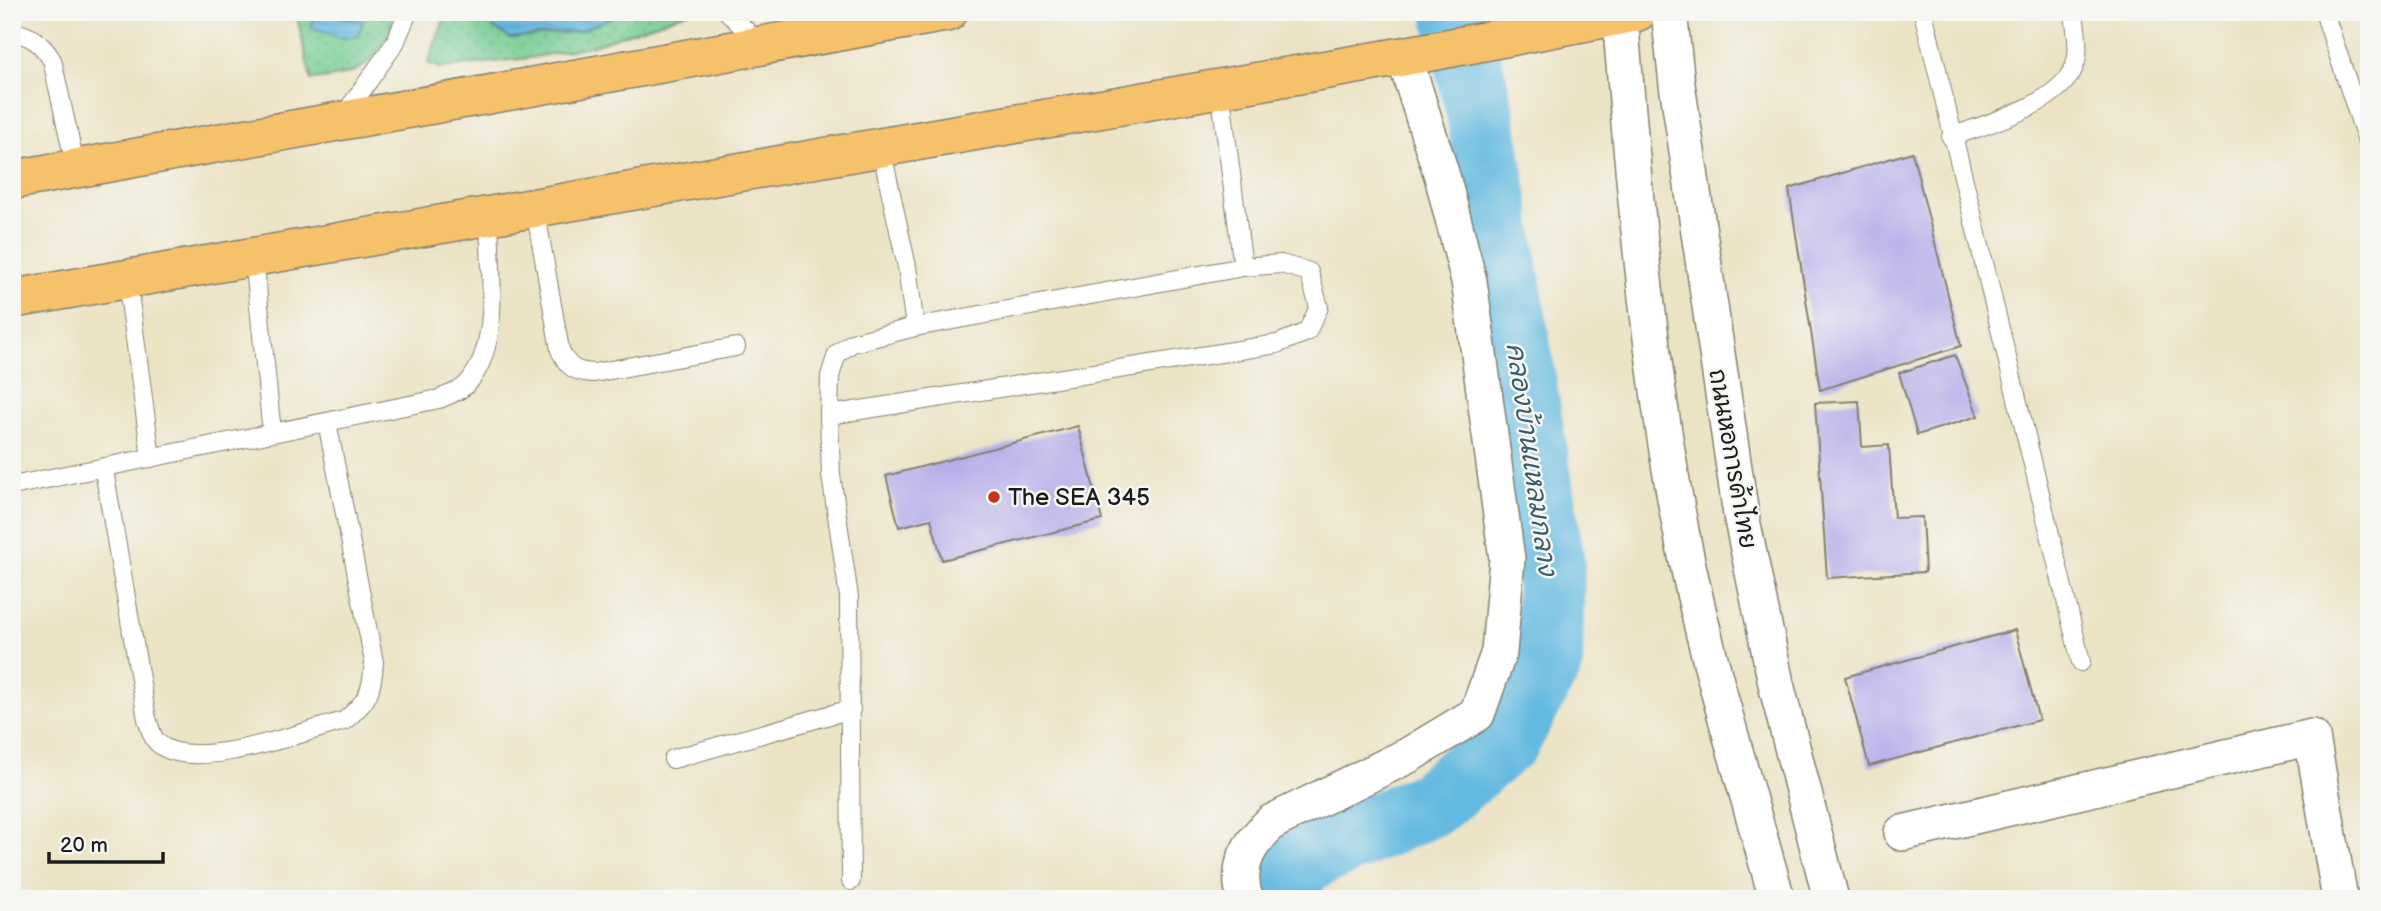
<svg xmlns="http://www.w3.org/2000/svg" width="2381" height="911" font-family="'Balsamiq Sans','Playpen Sans Thai',sans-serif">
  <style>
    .grass { fill: url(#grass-dots); stroke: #477356; stroke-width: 2 }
    .water { fill: url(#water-rules); stroke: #406a7e; stroke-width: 2 }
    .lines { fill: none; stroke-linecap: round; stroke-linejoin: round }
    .river { stroke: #64b9e0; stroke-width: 68 }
    .building { fill: #b7aeea }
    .service-casing { stroke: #848070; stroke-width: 20 }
    .minor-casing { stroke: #848070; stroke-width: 38 }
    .primary-casing { stroke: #848070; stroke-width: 41 }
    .service { stroke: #fff; stroke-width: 18 }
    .minor { stroke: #fff; stroke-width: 35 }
    .primary { stroke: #f5c16b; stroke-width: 38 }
    .poi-dot { fill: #c8321e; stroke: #f6f6f2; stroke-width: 2.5 }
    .labels { text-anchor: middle; stroke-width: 5; stroke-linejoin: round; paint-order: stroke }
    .street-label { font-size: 24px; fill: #1c1c1c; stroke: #f6f6f2 }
    .poi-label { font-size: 24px; fill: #1c1c1c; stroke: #f6f6f2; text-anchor: start }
    .water-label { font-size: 26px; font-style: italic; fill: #395b6a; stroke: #f6f6f2 }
  </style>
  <defs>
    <pattern id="grass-dots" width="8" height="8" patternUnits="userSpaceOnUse" patternTransform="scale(1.75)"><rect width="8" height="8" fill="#72ca90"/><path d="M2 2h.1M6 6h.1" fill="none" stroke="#62ad7c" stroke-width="1.8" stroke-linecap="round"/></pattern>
    <pattern id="water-rules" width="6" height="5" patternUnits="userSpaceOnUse" patternTransform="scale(1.75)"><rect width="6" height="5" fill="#64b9e0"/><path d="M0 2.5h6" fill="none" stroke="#569ec0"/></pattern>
  </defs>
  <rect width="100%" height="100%" fill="#f6f6f2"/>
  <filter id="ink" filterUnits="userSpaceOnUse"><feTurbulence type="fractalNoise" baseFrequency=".0143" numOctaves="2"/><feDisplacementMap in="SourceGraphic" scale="14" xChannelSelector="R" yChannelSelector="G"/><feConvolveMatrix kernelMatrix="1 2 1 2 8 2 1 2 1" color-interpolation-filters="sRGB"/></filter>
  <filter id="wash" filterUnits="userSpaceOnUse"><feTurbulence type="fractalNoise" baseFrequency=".00686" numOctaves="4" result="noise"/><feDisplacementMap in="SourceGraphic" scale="28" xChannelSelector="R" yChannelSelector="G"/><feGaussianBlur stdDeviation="1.57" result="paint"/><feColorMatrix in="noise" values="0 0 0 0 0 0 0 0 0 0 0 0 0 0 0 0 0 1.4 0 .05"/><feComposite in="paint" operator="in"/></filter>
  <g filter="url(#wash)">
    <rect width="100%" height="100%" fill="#ece3c5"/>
    <path class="grass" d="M296,12H391L393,25C370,69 360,75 311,80Z
      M447,12H689L591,46L530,58L440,68L428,63Z"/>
    <path class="water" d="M316,12L363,21L358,36L341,38L311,27Z
      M487,12H625L579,31L510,38L494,28Z"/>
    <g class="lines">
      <path class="river" d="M1291,899L1285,886L1291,865L1433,802L1507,739L1549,662L1551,563L1480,112L1456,12"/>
    </g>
    <g id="blocks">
      <path class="building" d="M1912,152L1961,346L1820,390L1789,189Z
        M1955,355L1978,416L1917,435L1899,373Z
        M1859,401L1862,447L1889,445L1894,518L1922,517L1925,572L1827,578L1815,403Z
        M1078,426L1102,520L942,560L931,519L899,527L886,476Z
        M2015,630L2039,720L1869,766L1845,677Z"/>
    </g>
  </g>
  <g filter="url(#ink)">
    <use href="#blocks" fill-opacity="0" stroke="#848070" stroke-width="2"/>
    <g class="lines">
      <g class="service-casing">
        <path id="service" d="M728,12L760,45
          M1923,12L2081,662
          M2324,12L2369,147
          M12,32C32,35 42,44 52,60L76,169
          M1220,89L1243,267
          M343,117L395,43L408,12
          M1951,137C1988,123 2072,102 2077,56C2079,42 2075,26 2074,12
          M535,208L560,350C568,368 575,372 594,373L736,347
          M254,257L272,433
          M127,278L151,458
          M829,415L1277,344L1307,332L1319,307L1309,272L1281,264L1243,267L915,327
          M104,470L147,719C150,727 152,738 158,743C192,774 301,732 344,721C368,701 372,693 374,662L327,422
          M12,486L439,399C448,395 461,391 467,384C503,345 489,266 489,216
          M673,759L851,709
          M851,881L849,597L831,475L829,415L830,376L837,354L852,343L915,327L907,267L881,148"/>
      </g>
      <g class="minor-casing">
        <path id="minor" d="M1669,12L1677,84L1741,515L1777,688L1831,899
          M1620,15C1634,190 1649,368 1683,541C1707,662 1744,780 1777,899
          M1902,833L2312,737L2340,899
          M1245,899C1235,865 1248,845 1272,822L1409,755L1477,714L1499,652L1507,559L1469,281L1442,176L1404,56"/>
      </g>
      <g class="primary-casing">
        <path id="primary" d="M12,180L948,12
          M12,299L1434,51L1637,12"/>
      </g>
      <use href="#service" class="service"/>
      <use href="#minor" class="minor"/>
      <use href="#primary" class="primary"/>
    </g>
  </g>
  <circle class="poi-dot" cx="994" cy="497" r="7"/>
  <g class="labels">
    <g class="street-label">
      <text transform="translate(1733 459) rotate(80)" y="8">ถนนหอการค้าไทย</text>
    </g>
    <g class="poi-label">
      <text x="1008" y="505">The SEA 345</text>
    </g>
    <g class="water-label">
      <text transform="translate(1532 459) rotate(82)" y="9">คลองบ้านแหลมกลาง</text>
    </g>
  </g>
  <rect width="2381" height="911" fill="none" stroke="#f6f6f2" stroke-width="42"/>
  <path d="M49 852v10h114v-10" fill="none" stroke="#1c1c1c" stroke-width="3.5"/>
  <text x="60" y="852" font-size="21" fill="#1c1c1c" stroke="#f6f6f2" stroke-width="5" paint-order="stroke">20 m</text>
</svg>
